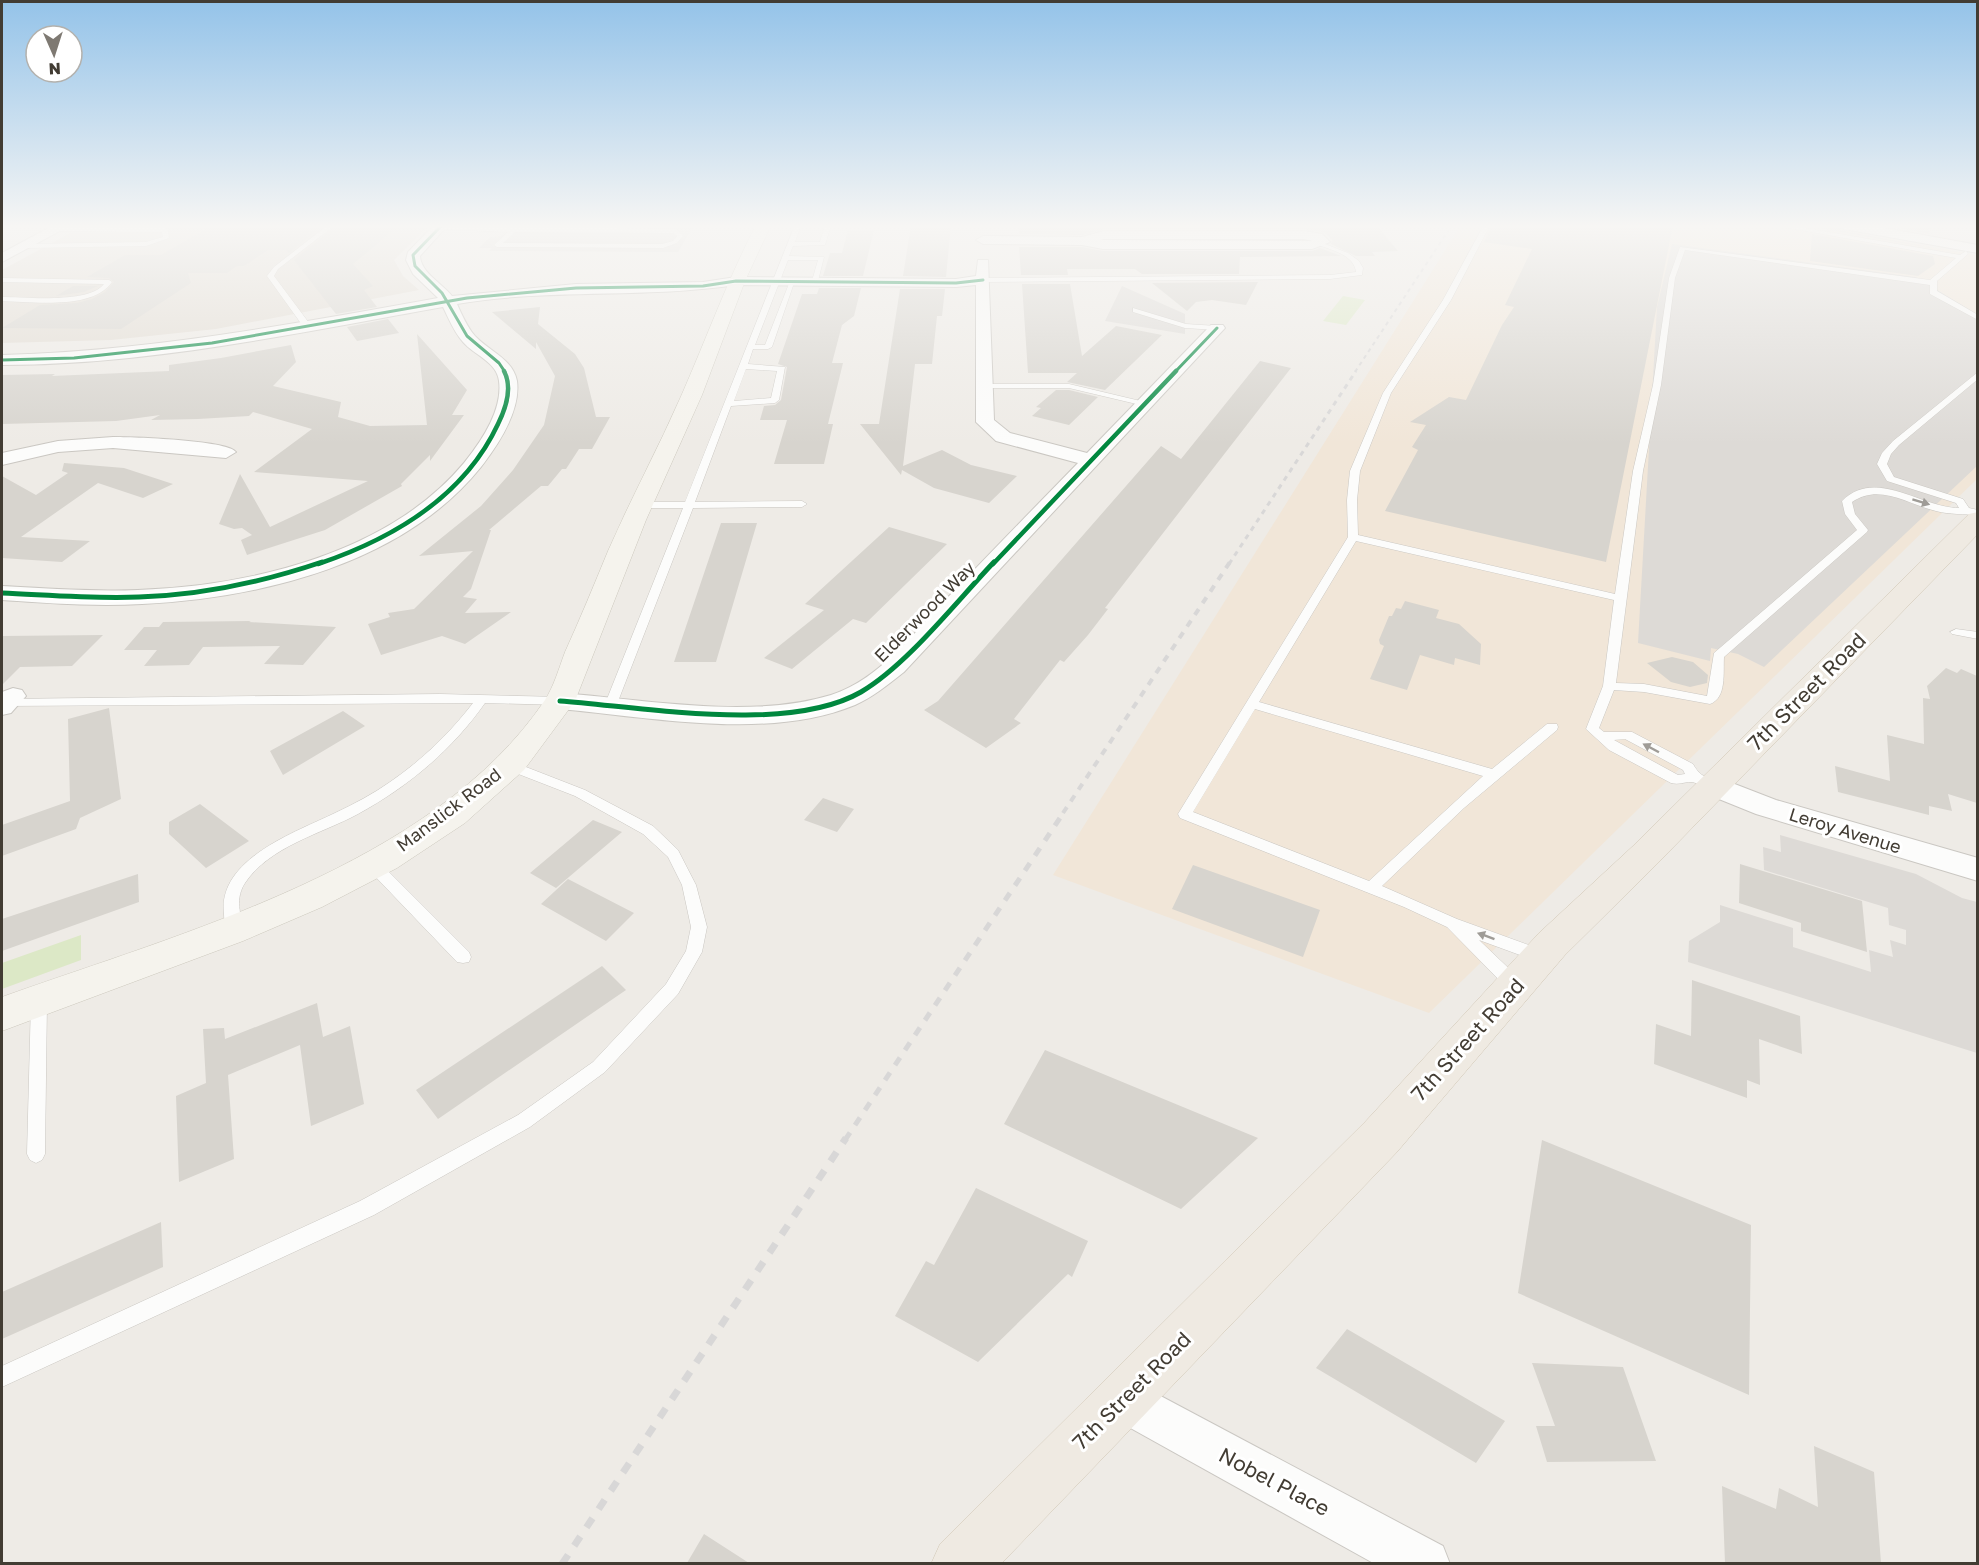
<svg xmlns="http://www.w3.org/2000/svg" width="1979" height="1565" font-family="'Golos Text',sans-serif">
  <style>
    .residential { fill: #e2dcd3 }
    .commercial { fill: #f1e6d8 }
    .green { fill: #dce8c6 }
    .parking { fill: #dddad6 }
    .building { fill: #d7d4ce }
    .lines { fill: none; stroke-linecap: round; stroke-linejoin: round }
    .service-casing { stroke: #cac7c2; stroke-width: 1 }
    .minor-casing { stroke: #cac7c2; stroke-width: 2 }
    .secondary-casing { stroke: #ccc8bd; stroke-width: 1 }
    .primary-casing { stroke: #d0c6b4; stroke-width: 1 }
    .service { fill: #fcfcfb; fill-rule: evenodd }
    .minor { fill: #fcfcfb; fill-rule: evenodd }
    .secondary { fill: #f5f3ed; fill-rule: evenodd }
    .primary { fill: #efeae2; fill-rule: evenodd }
    .rail-far4 { stroke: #d8d7d7; stroke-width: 2; stroke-dasharray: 4 4; stroke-linecap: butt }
    .rail-far3 { stroke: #d8d7d7; stroke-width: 3; stroke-dasharray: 5 5; stroke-linecap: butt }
    .rail-far2 { stroke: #d8d7d7; stroke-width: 4; stroke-dasharray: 7 7; stroke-linecap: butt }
    .rail-far1 { stroke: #d8d7d7; stroke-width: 5; stroke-dasharray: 9 9; stroke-linecap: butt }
    .rail { stroke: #d8d7d7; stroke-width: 7; stroke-dasharray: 11 11; stroke-linecap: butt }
    .cycleway-far2-casing { stroke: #fff; stroke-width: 5 }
    .cycleway-far1-casing { stroke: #fff; stroke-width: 7 }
    .cycleway-casing { stroke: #fff; stroke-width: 9 }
    .cycleway-far2 { stroke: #00873e; stroke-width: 3 }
    .cycleway-far1 { stroke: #00873e; stroke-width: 4.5 }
    .cycleway { stroke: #00873e; stroke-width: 5 }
    .oneway { fill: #9f9c97 }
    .labels { text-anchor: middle; stroke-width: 6; stroke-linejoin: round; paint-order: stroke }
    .street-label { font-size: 18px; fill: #423c33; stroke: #fff }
    .near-street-label { font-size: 21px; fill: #423c33; stroke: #fff }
  </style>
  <rect width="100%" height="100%" fill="#eeebe6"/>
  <path class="residential" d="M85,225H430L394,260L403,276L419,290L216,329L111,340L2,343V270Z"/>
  <path class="commercial" d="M1461,225H1816L1977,255V479L1429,1013L1053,875Z"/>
  <path class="green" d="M1343,296L1365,300L1346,325L1323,321Z
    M81,935V960L2,989V963Z"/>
  <path class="parking" d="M513,225H694L678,252L489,251L492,248H479L490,237L502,236Z
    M1672,244L1916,277L1977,314V466L1764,667L1738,654L1711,648L1710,661L1638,643L1657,307Z
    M1122,286L1185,314V334L1105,321Z
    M1780,835L1916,874L1962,898L1977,902V1053L1688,962L1689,941L1720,922V905L1793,928V947L1871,972L1869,950L1893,957L1890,940L1906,945V930L1889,925L1888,908L1764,870L1763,847L1781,852Z"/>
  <path class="building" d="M213,225H324L289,253L286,250H268L244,266H237L227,273H188L191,283L121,329L2,328L40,305L77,303L92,299L105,292L114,282L109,278L87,277L125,255H161Z
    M337,225H400L353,264L373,286L364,290L377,307L336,314L294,260Z
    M911,225H951L946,277L903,276Z
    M1018,225H1376L1398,251L1372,252L1375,256H1356L1331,244L1332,240L1324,232L1304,229H1104L1082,235L1019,234Z
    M1492,225H1673L1606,562L1385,511L1418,450L1412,447L1426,425L1410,422L1449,397L1466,400L1502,325L1514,307L1505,305L1532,249L1484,242Z
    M1813,225H1836L1844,231L1932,248L1813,227Z
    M1883,225H1929L1930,234Z
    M848,230H874L863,276H823L830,253H842Z
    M1812,234L1933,256L1935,264L1918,276L1810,261Z
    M1019,247H1082L1103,251H1312L1320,248L1341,256L1240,257L1239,274H1142L1135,269H1067L1068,275H1021Z
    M1258,282L1246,305L1212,300L1196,302L1187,311L1152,283Z
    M1022,284H1070L1082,356L1116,326L1162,335L1105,390L1067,382L1077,373H1028Z
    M73,286H98L84,292L56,296Z
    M819,288H861L854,316L842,325L832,363H843L828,424H833L824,464H774L787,420H760L764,406L775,405L781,400L787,367L778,364L802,294H817Z
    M900,289H945L942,316H937L932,364H915L903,466L942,450L971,465L1017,476L989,503L934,488L902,470L901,475L860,424H879Z
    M540,307L538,324L575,354L584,368L596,417H610L592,449H579L566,469H562L548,486H541L489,530H491L471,589L463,597L477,599L465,613L511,612L465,644L442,636L381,655L368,624L390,617L388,613L414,609L473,551L419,556L481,506L513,470L544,425L555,376L536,342V349L492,312Z
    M388,319L399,333L357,341L347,327Z
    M417,334L467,390L452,415H464L430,461V455L401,484L402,486L325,530L247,555L241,540L252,535L242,528L234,529L219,524L240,474L270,527L368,481L254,472L312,429L253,412L249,416L198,419L151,420L160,415L116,421L2,424V375L55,374L52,376L169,371V365L221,358L291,345L296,362L273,386L341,402L338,417L370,426L427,425Z
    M1260,361L1291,368L1105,608L1108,609L1088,635L1064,662L1060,660L1014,719L1021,723L986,748L924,710L938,701L1161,446L1181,459Z
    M1056,390H1069L1098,397L1069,425L1032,416L1041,408L1036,407Z
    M64,463L124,468L173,484L143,498L98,483L21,537L90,541L62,562L2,558V476L36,495L68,473L62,471Z
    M721,523H757L716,662H674Z
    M889,527L947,544L866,623L853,619L792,669L764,658L824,610L805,604Z
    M1405,601L1439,610L1436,618L1459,624L1481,644L1480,665L1455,658L1454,665L1420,655L1407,690L1370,679L1384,646L1380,644L1379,640L1389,616H1392L1396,608L1401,609Z
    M251,621L249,622L336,627L303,665L264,664L280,646L203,647L189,665L144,666L157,650H124L144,627H159L163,622Z
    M103,635L72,666L20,667L2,685V636Z
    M1672,657L1693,662L1708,675L1707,683L1690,687L1671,682L1647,663Z
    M1946,668L1957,673L1961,669L1977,676V803L1948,794L1952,811L1929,806V815L1838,792L1835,766L1890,781L1887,735L1924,744L1923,698L1930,699L1927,686Z
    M109,708L121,799L80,818L76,829L2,856V825L70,801L68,719Z
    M343,711L365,726L283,775L270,751Z
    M823,798L854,809L837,832L804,820Z
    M200,804L249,841L206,868L169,834V822Z
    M593,820L622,832L556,888L530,873Z
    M1740,864L1862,901L1867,952L1801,931V923L1739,903Z
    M1193,865L1320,910L1303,957L1172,909Z
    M138,874L139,902L2,951V919Z
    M568,879L634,913L606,941L541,904Z
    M602,966L626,990L438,1119L416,1090Z
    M1692,980L1800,1016L1802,1054L1759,1039L1760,1085L1747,1080V1098L1654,1064L1656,1024L1691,1036Z
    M317,1003L323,1037L350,1026L364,1104L311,1126L300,1045L228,1075L234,1159L179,1182L176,1096L206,1083L203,1029L224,1028L225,1039Z
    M1045,1050L1258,1138L1181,1209L1004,1124Z
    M1542,1140L1751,1225L1749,1395L1518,1293Z
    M976,1188L1088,1241L1072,1277L1068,1274L978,1362L895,1316L926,1261L934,1265Z
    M161,1222L163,1267L2,1339V1292Z
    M1347,1329L1505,1421L1476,1463L1316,1368Z
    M1532,1363L1623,1367L1656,1461L1547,1462L1536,1426H1555Z
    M1814,1446L1874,1472L1881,1563H1725L1722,1486L1776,1509L1779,1488L1818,1507Z
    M704,1534L749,1563H687Z"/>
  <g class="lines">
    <g class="service-casing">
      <path id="service" d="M328,225H335L278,269L274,276L312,327L308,329H305L267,276L274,267Z
        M439,225L676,229L683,236L677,243L663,248L497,247L494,245L508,232L440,229L437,227ZM515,232L674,233L677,236L673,241L662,244L503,243Z
        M795,225H801L795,242H820L825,225H831L825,245L793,246L789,256L824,257L818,281L815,283L812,281L818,260H788L755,345H765L790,281L795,280L772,347L768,349H753L748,364L785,367L779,400L775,403L731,406L695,502L802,501L807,504L802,507L693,508L617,704L611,708L607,707L605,704L683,508H640L635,505L640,502H685ZM746,369L777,371L771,398L734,401Z
        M1484,225H1490L1451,300L1391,393L1360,471L1357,500L1358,535L1615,594L1633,471L1653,385L1669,278L1680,247L1930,280L1956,258L1772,225H1788L1960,255L1966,251L1968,254L1937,281V291L1978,315V320L1930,294V285L1685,250L1675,278L1661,385L1643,471L1616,683L1644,684L1707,696L1714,653L1857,530L1845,514L1842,501C1876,467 1921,508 1959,508L1956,503L1887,481L1877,464L1882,453L1893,441L1978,372V379L1899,445L1891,454L1887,464L1894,477L1963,499L1969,508L1978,510V516C1964,513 1950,515 1936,511C1907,504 1880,483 1852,502L1855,514L1868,530L1867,532L1724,657C1723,672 1727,698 1710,704L1644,692L1614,690L1599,728L1604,732H1632L1693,764C1703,782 1710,774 1721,786L1719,789C1708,792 1701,783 1691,782C1684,782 1679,785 1671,783L1609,750L1586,729L1603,686L1614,600L1356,541L1259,702L1492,769L1547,724H1557L1558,727L1557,730L1464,808L1382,886L1457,919L1545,951L1547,956L1545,961L1539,962L1479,940L1520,979L1522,984L1520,989L1514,991L1508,989L1447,927L1404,907L1180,818L1178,814L1348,537L1347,500L1350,471L1383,393L1443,300ZM1255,709L1483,776L1369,881L1193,812ZM1625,739L1683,770L1685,774L1678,775L1614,740Z
        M56,228H165L168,230L169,238L146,246L26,248L23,246L26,244L146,242L163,237L162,232L54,231Z
        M1320,242L1348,253L1359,261L1363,268L1362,275L1330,279L983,282L980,280L983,278L1330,275L1356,272C1354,255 1332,250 1318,245Z
        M2,278L109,280L112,282C93,310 33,302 2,301V297C25,297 89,304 104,284L2,282Z
        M1133,308L1186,324L1217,326L1221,328L1217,330L1185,328L1133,312Z
        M981,384H1069L1149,403L1145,406L1069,388H981Z
        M1956,629L1978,632V639L1952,634L1950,632Z
        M440,694L560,697L566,701L560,705L485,703C452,750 409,786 358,814C321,834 270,846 245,883C232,903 246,918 238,931L233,933L228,931C225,926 224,920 224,914C217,859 296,832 335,813C354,804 373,794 390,782C422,760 450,733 473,703L2,706V700L5,699Z
        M508,760L585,790L653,826L678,850L696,885L707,927L702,952L678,994L605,1072L530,1127L374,1215L2,1387V1366L360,1201L518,1115L593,1062L666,984L686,951L691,927L682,885L668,857L643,834L575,796L503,768L501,765Z
        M373,860L378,861L469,952L471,957L469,962L463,963L457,962L368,869L366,865L368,861Z
        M39,994L45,996L47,1001L45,1154L42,1160L36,1163L30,1160L27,1154L31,1001L33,996Z"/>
    </g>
    <g class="minor-casing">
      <path id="minor" d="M54,225H71L2,262V253Z
        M434,225H448L420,256C421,273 442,283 452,296L576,284L703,282L736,277L956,279L976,276L978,260H988L994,420L1010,433L1087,453L1211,325H1223L1225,328L904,672C889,684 873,697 855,705C768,741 651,717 560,709L551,707L547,701L551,695L560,693C644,699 749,720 831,695C882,679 919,626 955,590C996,547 1037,505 1078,463L996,441L976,422V285L956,287L736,285C644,299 549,288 457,304C462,315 467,327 475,336C489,351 513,359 517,381C521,411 498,445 481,467C403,564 261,598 142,604C95,607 48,603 2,600V586C47,588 93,592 138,590C251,586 389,553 464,463C481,442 503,410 499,381C497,362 474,355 463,342C454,332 449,319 443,307C297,333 150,365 2,365V355C150,351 293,324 438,298L413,274L406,260L408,252Z
        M1838,225H1868L1978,245V253L1844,229Z
        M1104,231H1304L1322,234L1330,242L1312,249H1103L1082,245L983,244L976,240L983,236L1082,237ZM1104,239H1304L1313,241L1100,240Z
        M113,437C132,437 227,440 236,452L226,458L113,448L58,452L2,465V453L58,441Z
        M13,688L22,690L26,696L11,713L2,715V692Z
        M1714,776L1776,800L1978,858V881L1756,814L1704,793L1700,786L1704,779Z
        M1123,1376L1443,1546L1450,1564H1375L1107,1415L1100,1399L1107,1383Z"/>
    </g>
    <g class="secondary-casing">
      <path id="secondary" d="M756,225H771L745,281L702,395L646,520L575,701L524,770L465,823L397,868L322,907L243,941L2,1031V997C181,933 433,866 545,700C554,686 559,668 565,652C580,619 594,585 608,551C631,498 659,447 682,394C707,337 727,281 756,225Z"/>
    </g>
    <g class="primary-casing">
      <path id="primary" d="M1978,512V534L1657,864L1565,955L1397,1152L1001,1564H931L940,1544L1365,1122L1539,933L1633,846L1969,514Z"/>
    </g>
    <use href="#service" class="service"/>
    <use href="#minor" class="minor"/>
    <use href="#secondary" class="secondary"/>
    <use href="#primary" class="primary"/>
    <path class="rail-far4" d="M1355,372L1452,225"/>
    <path class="rail-far3" d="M1229,564L1356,371"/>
    <path class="rail-far2" d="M1063,813L1230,562"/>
    <path class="rail-far1" d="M845,1140L1064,812"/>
    <path class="rail" d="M562,1564L846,1138"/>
    <g class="cycleway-far2-casing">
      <path id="cycleway-far2" d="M442,225L413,255L415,266L442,293L467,336L499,363L505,372
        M2,360L74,358L212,343L467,298L576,288L703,286L736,281L956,283L983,280
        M1175,372L1217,328"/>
    </g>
    <g class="cycleway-far1-casing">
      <path id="cycleway-far1" d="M318,564C392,539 464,497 498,424C506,408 513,388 504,371
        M993,564L1176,371"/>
    </g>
    <g class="cycleway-casing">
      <path id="cycleway" d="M2,593C48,595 93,599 139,597C201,595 263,582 322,562
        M560,701C643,707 788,734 861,692C907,665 956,602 994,562"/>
    </g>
    <use href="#cycleway-far2" class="cycleway-far2"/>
    <use href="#cycleway-far1" class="cycleway-far1"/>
    <use href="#cycleway" class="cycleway"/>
  </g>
  <defs><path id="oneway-solid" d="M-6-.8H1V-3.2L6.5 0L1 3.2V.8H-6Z" transform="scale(1.5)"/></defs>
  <g class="oneway">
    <use href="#oneway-solid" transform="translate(1921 502) rotate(17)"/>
    <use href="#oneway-solid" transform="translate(1651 748) rotate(-152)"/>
    <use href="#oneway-solid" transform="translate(1486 936) rotate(-160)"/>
  </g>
  <linearGradient id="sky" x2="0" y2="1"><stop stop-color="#94c3e9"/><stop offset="0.51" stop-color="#f7f6f4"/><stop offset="1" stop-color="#f7f6f4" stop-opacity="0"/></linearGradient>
  <rect width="1979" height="444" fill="url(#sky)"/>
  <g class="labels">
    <g class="street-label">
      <text transform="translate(925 612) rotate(-45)" y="6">Elderwood Way</text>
      <text transform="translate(449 810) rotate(-37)" y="6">Manslick Road</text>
      <text transform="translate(1845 831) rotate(17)" y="6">Leroy Avenue</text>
    </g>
    <g class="near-street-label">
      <text transform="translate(1807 692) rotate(-45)" y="7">7th Street Road</text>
      <text transform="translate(1468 1040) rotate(-48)" y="7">7th Street Road</text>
      <text transform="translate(1132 1391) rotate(-45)" y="7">7th Street Road</text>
      <text transform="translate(1274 1482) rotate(28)" y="7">Nobel Place</text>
    </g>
  </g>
  <rect width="1979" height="1565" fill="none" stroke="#423c33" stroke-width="6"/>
  <g transform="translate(54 54) rotate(177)"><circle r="28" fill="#ffffff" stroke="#b3b1ad" stroke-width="1.5"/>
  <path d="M0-4.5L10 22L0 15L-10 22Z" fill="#7e7972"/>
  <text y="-9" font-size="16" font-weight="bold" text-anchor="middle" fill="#423c33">N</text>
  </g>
</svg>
